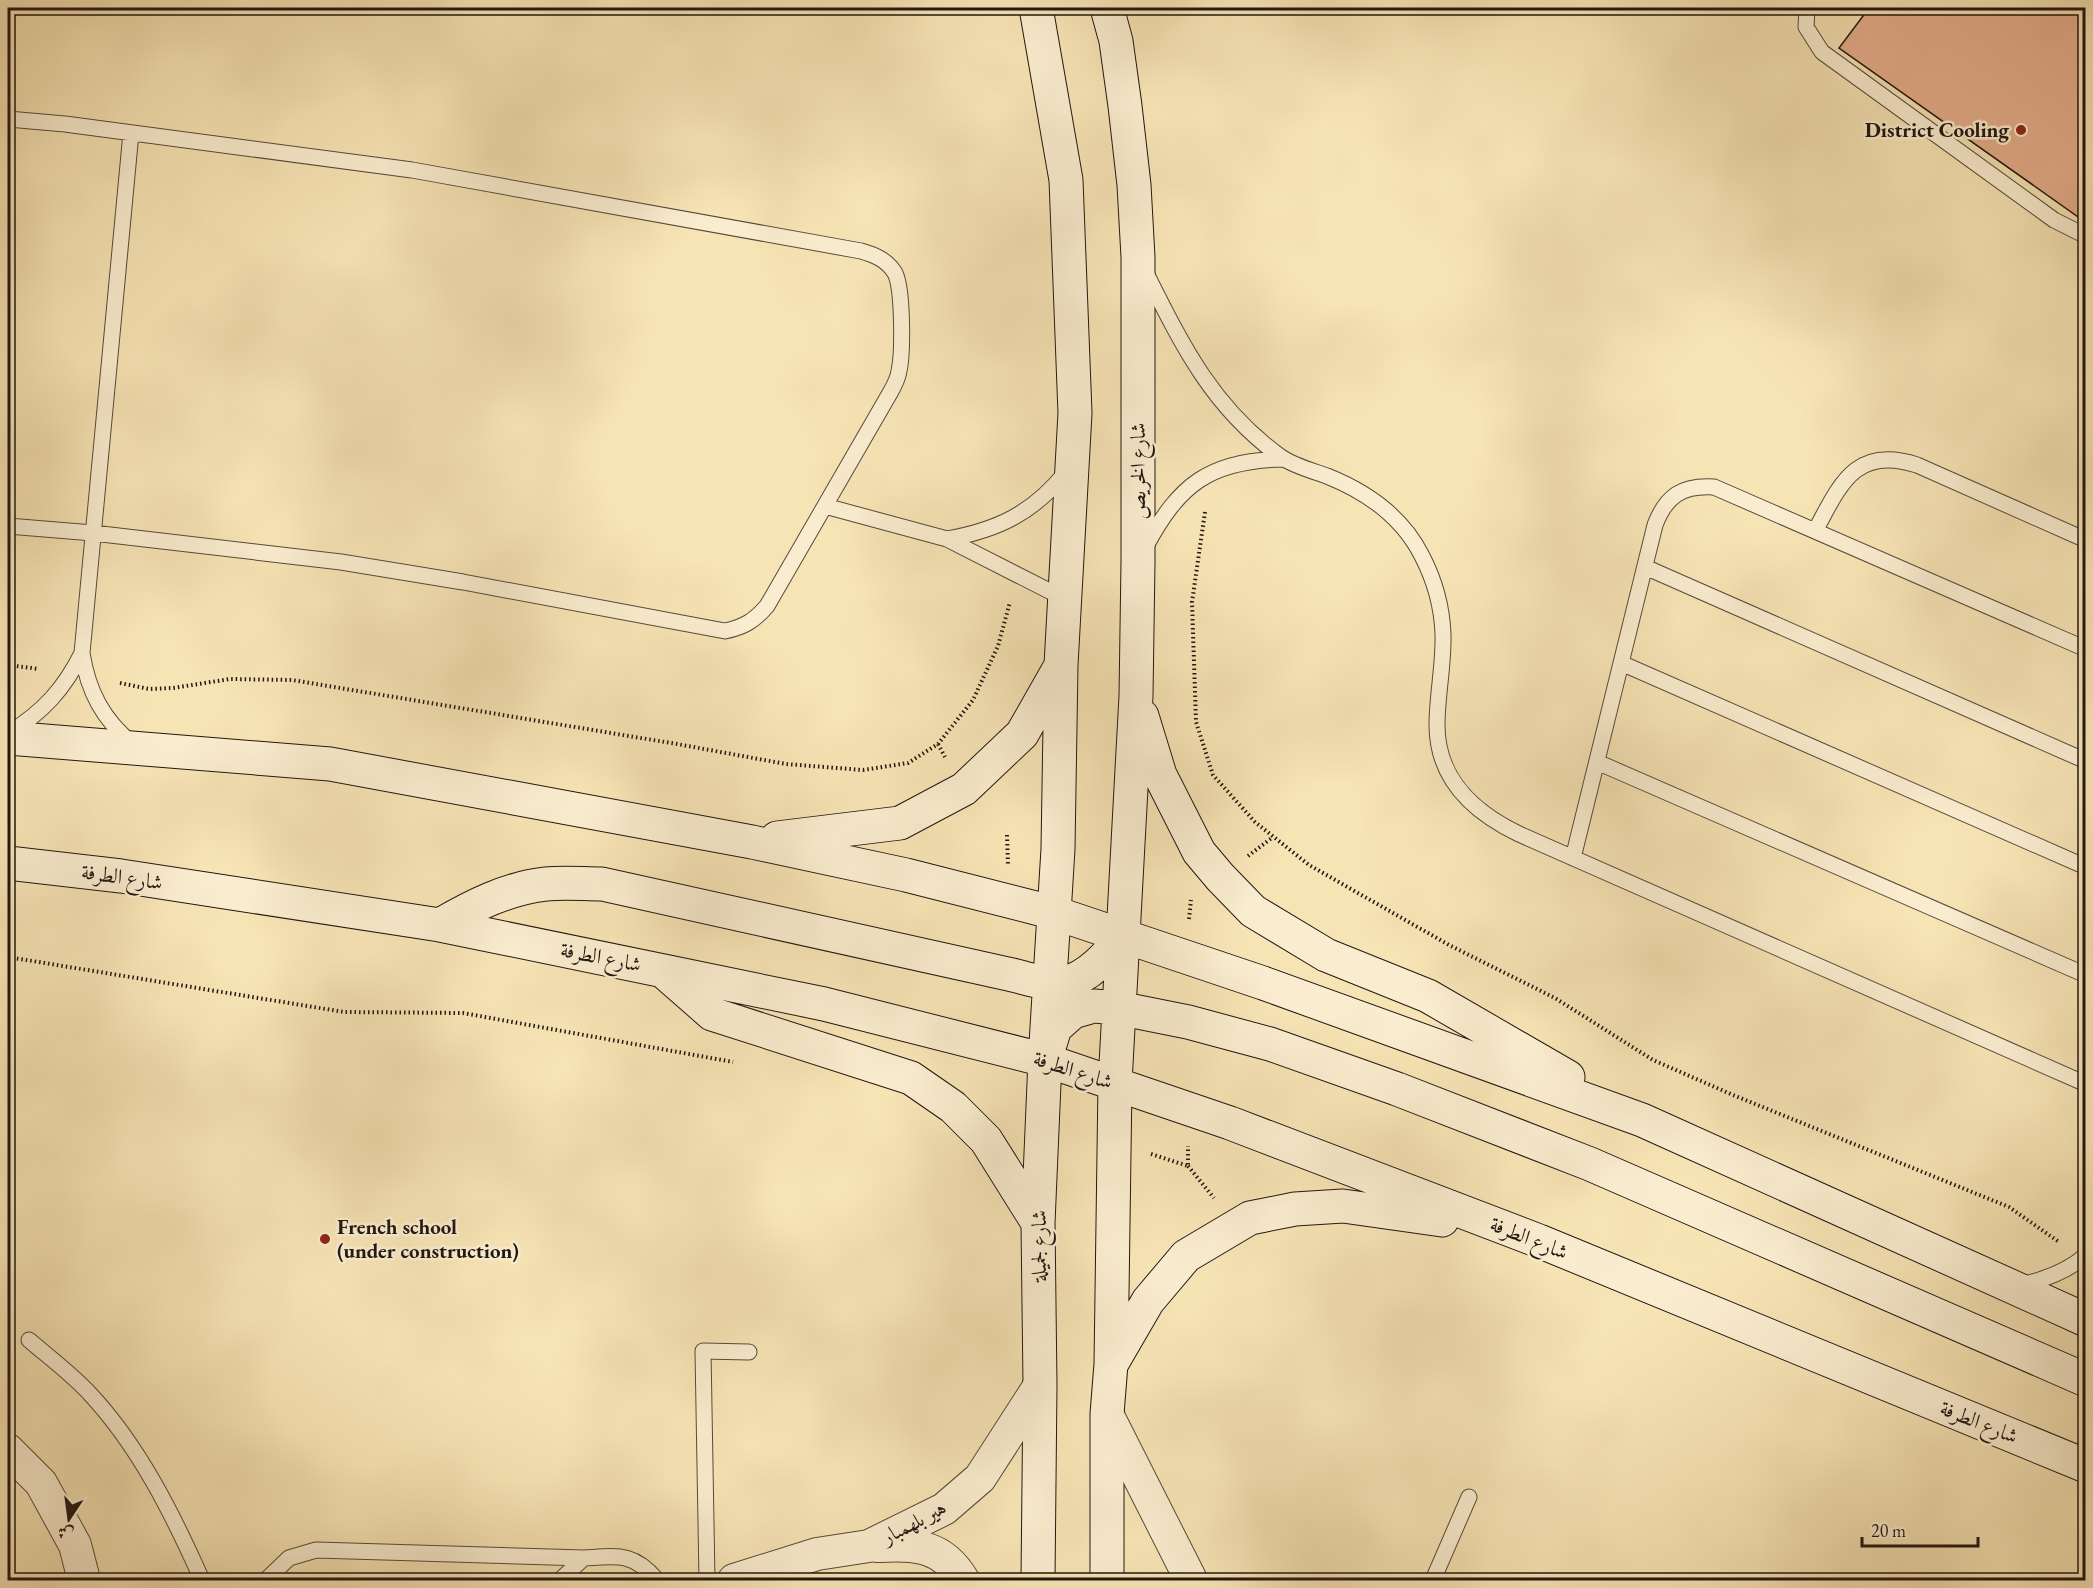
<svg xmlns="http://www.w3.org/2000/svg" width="2093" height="1588" font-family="'EB Garamond',Amiri,serif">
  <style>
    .building { fill: #e4ae8c; stroke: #211612; stroke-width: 1.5 }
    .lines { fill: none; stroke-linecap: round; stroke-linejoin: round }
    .lane-casing { stroke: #564a3b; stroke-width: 17 }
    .street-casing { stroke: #564a3b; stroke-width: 34 }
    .secondary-casing { stroke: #211612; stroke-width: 35 }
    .path { stroke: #211612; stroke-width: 4; stroke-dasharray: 1.5 3; stroke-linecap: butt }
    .lane { stroke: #faedcf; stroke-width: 15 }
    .street { stroke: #faedcf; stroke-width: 32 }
    .secondary { stroke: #faedcf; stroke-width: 33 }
    .poi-dot { fill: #8f2418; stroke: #faedcf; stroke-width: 2 }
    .labels { text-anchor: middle; stroke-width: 5; stroke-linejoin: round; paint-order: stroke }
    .poi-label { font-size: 21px; font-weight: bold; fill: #211612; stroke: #faedcf; text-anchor: end }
    .street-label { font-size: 21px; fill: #211612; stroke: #faedcf }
  </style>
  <rect width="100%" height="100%" fill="#f7e4b5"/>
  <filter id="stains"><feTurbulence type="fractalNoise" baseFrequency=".00333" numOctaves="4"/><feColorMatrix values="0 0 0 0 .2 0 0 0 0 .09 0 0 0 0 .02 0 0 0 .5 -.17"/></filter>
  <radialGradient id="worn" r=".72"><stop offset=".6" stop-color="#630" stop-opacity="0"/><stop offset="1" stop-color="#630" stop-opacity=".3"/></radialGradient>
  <path class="building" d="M1869,8H2086V213L2081,219L1839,48Z"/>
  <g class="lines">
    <g class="lane-casing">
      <path id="lane" d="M1807,8L1806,27L1822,52L2054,220L2082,234H2086
        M8,119L65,124L412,170L861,251C875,255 887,260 895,273C903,289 903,353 899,371C898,379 894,386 890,393L767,606C754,621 744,627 725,631L463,582L341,562L93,533L8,526
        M131,133L82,653C88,691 103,720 133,744
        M1146,273C1183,347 1213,408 1281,457C1294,466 1313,471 1327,476C1367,492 1403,518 1422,556C1435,581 1442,607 1443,634C1444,664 1437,695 1437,725C1437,779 1473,812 1519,834L2086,1084
        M825,506L947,539L1065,599
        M1815,531C1840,485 1855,445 1917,465L2086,540
        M947,539C998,530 1033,513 1066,472
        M1145,548C1179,484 1210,460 1284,459
        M1645,567L2086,761
        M1621,663L2086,867
        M9,733C43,712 64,689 82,653
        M1597,762L2086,975
        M1573,858L1655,525C1666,496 1682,485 1714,487L2086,649
        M2021,1285C2043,1280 2068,1271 2086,1255
        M29,1340C50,1358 73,1375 91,1395C140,1448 173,1515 202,1580
        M266,1580L289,1558L316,1550L584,1558C618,1556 633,1552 657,1580
        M560,1580L584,1558
        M707,1580L703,1351L749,1352
        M1433,1580L1469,1497"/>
    </g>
    <g class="street-casing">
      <path id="street" d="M1107,1414L1191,1580
        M8,1450L41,1483L75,1545L84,1580
        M876,1546C914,1545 941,1543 963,1580
        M734,1580L817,1554L869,1546L944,1509L980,1478L1040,1385"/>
    </g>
    <g class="secondary-casing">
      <path id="secondary" d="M1036,8L1066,180L1075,413L1061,665L1058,849L1045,1060L1038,1223L1040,1385L1038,1580
        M1142,716L1160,775L1199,852L1220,877L1253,911L1326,955L1428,996L1568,1077
        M8,738L330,764L752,842L906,875L1055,913L1263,983L1642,1120L2086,1320
        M777,838L900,823L964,789L1022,734L1059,669
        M8,863L121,876L440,925L824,1004L1045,1060L1230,1123L1539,1241L2086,1466
        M440,925C472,906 508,888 546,884C564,882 584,884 602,884L1008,974C1023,977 1050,987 1065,983C1089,977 1108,955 1123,936
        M663,971L712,1014L911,1078L953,1107L986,1140L1038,1223
        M1048,1051L1055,1028L1073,1012L1094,1006L1118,1008L1188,1022L1270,1044L1397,1089L1590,1164L2086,1380
        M1112,1363L1148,1301L1186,1256L1250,1218L1295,1209L1343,1206L1442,1220
        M1107,1580V1414L1111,1364L1115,1083L1136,696L1138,562V257L1134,185L1125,106L1116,41L1107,8"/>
    </g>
    <path class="path" d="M1205,512L1192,602L1196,722L1213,775L1255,822L1309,865L1449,945L1555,998L1653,1060L1733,1095L2009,1207L2059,1242
      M8,665L39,669
      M120,683L149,689L173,688L230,679L292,680L677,744L786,764L863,770L908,763L938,744L973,700L998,646L1010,602
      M938,744L945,757
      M1007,835L1008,865
      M1248,856L1273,837
      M1189,919L1191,900
      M8,957L344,1012L463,1013L733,1062
      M1151,1154L1188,1166V1146
      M1188,1166L1214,1198"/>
    <use href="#lane" class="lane"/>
    <use href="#street" class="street"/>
    <use href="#secondary" class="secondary"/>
  </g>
  <g class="poi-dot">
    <circle cx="2021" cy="130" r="6"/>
    <circle cx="325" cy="1239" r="6"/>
  </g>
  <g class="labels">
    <g class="poi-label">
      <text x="2009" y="137">District Cooling</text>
      <text x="337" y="1234" text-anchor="start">French school<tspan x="337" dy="24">(under construction)</tspan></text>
    </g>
    <g class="street-label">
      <text transform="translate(1138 471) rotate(-90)" y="7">شارع الخريص</text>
      <text transform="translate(122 877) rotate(8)" y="7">شارع الطرفة</text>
      <text transform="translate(601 957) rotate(11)" y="7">شارع الطرفة</text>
      <text transform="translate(1073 1070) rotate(18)" y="7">شارع الطرفة</text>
      <text transform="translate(1529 1238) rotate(22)" y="7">شارع الطرفة</text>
      <text transform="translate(1039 1246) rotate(-90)" y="7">شارع لجميلة</text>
      <text transform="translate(1979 1422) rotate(22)" y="7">شارع الطرفة</text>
      <text transform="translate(914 1522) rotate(-28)" y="7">هير بلهمبار</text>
    </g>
  </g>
  <rect width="2093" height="1588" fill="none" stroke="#f7e4b5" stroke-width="30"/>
  <rect x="9" y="9" width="2075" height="1570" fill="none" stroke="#211612" stroke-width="3"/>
  <rect x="15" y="15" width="2063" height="1558" fill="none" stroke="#211612" stroke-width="1.5"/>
  <g transform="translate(69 1519) rotate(193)" stroke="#faedcf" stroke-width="4.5" paint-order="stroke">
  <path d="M0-4.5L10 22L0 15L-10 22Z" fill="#211612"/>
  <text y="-9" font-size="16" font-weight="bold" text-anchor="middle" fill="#211612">ش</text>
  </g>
  <path d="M1862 1537v9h116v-9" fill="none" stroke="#211612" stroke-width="3"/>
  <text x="1871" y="1537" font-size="18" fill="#211612" stroke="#faedcf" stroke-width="4.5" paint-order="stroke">20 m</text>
  <rect width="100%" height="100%" filter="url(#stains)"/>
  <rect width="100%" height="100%" fill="url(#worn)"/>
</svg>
